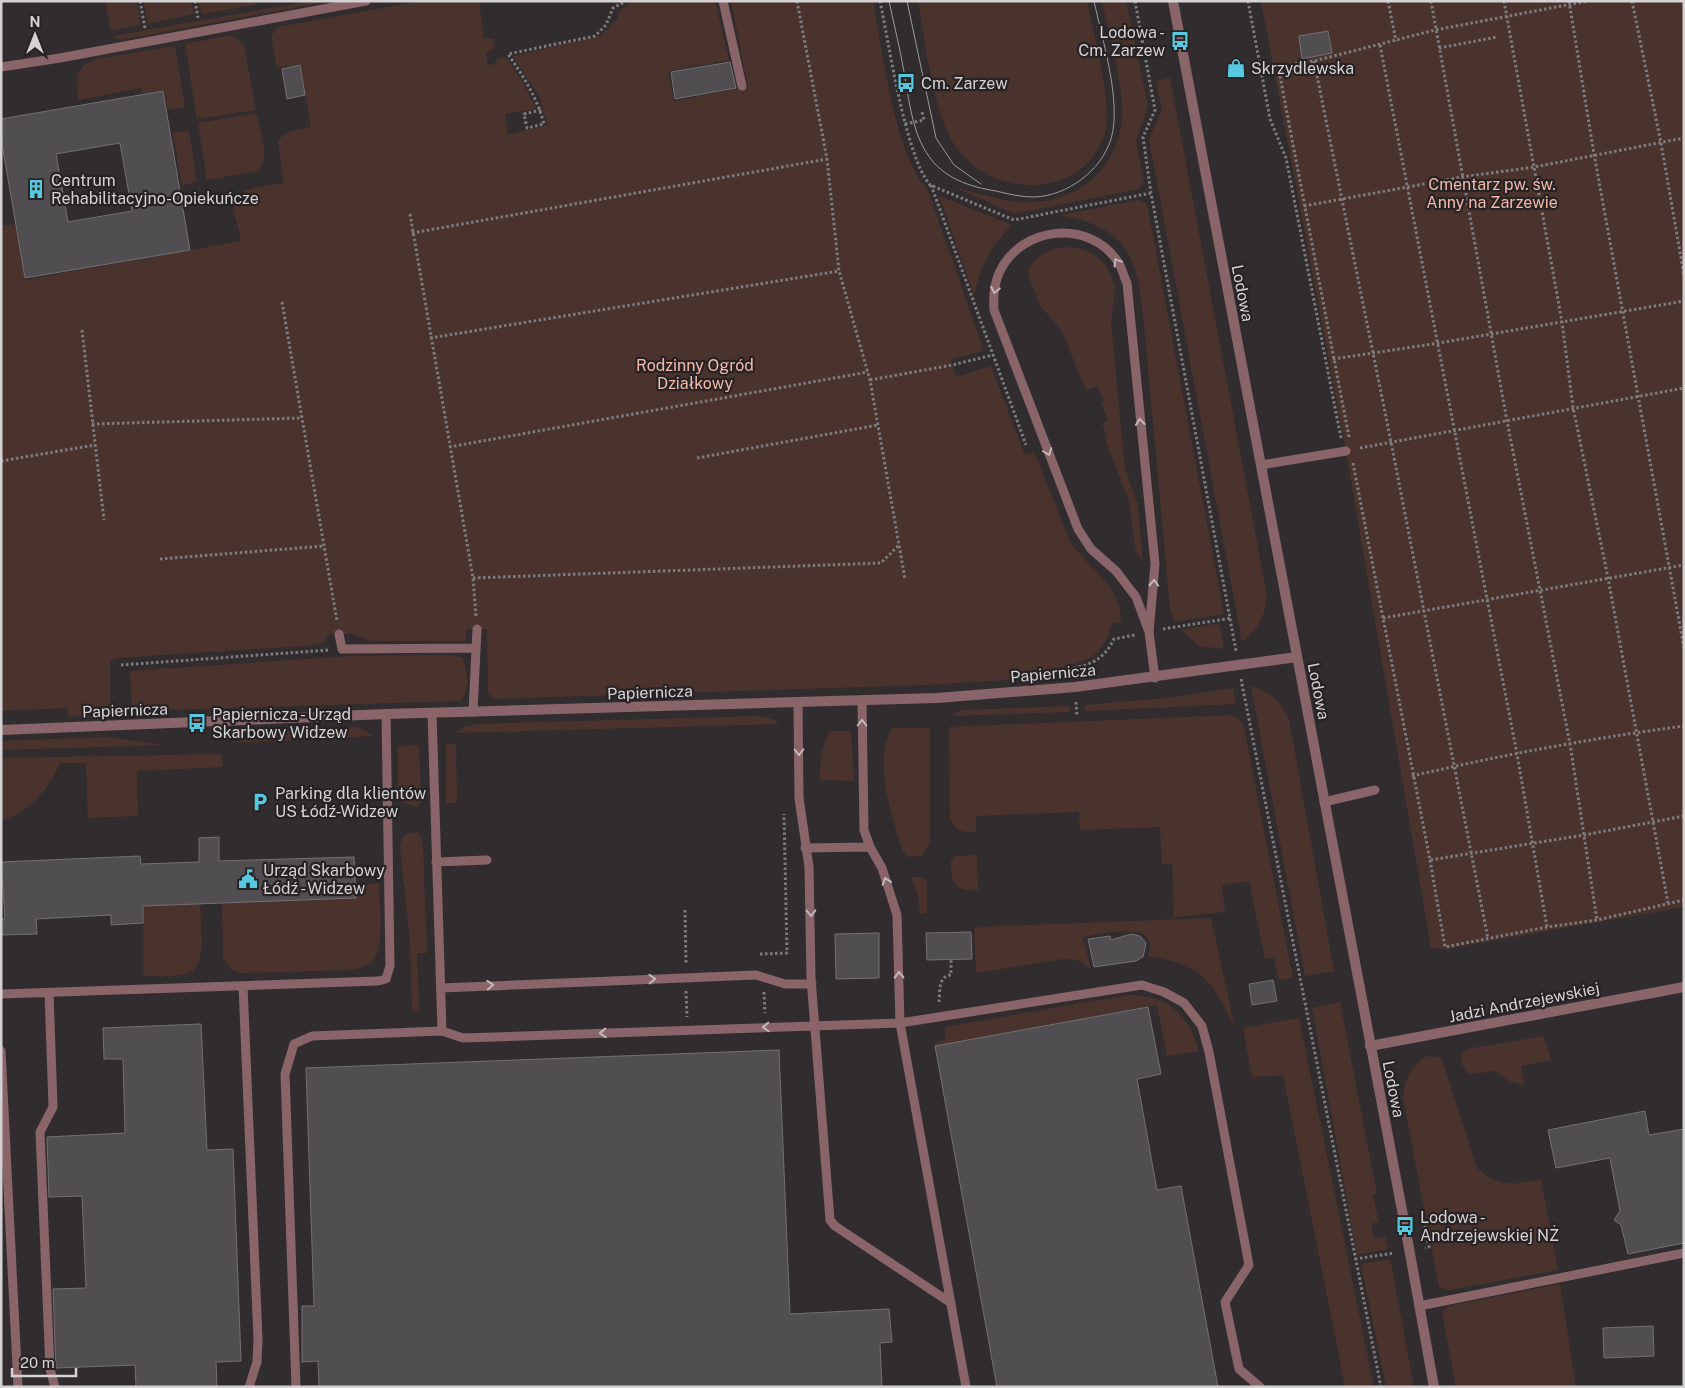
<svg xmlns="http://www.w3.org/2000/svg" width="1685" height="1388" font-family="'Public Sans',sans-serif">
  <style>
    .green { fill: #4a332d }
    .building { fill: #514e51; stroke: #737074; fill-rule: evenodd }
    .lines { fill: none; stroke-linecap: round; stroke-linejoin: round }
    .path { stroke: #7e7b7d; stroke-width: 3; stroke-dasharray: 2.5 2.5; stroke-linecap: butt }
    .service { stroke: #89656a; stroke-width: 9 }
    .minor { stroke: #89656a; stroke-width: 10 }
    .tertiary { stroke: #89656a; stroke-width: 10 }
    .tram { stroke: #9c999b; stroke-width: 1 }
    .oneway { stroke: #c2b7ba }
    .labels { text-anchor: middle; stroke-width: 4.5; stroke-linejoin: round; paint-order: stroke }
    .poi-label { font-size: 16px; fill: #d5d2d4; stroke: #272325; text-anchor: start }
    .park-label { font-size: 16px; fill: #f4b8a9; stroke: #272325 }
    .street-label { font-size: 16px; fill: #d5d2d4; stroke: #272325 }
  </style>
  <rect width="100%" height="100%" fill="#312d2f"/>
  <path class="green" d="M105,1H137L140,25L111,31Z
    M143,1H191L194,14L148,24Z
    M197,1H256V3L254,5L202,14Z
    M311,1H331L121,40L113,36Z
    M421,1H479L484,39L494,38L493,49L486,53L488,65L494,64L497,59L506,57L524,84L537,109L505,114L508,135L547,125L539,96L513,56L600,36L617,19L619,12L632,1H715L729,60L668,71L674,101L748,87L731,1H873C882,48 895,157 927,188L984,351L951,359L956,377L991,366L1025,455L1034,452L1071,544L1112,589L1118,603L1122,622L1112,623C1105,650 1096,659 1069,665L1066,671L1006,680L926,685L495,699L488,693L487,629H467L465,641H372L351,634H330L323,643L305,646L116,658L110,661V711L107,714L68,716V708L1,711V226L15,224L25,280L241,241C240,230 234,217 234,206C234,186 270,186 284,183L278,143C283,129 298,130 311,127L300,64L277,68L271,36L278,27Z
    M918,1H1087C1093,33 1114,107 1104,136C1081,202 988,198 954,144C933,112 925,41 918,1Z
    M1102,1H1126L1148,106L1136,142L1144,181L1139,189L1015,214L952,186C977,193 1001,202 1027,202C1084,203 1126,160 1122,103C1119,69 1109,34 1102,1Z
    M1261,1H1684V907L1445,949L1431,948L1346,451Z
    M231,35L244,44L256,110L197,119L185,44Z
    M175,46L185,107L168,110L164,90L142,93L141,88L78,100L77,75L84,65L96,59Z
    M1170,78L1266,590C1268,613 1259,628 1242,642L1149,139L1162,109L1156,81Z
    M256,113C260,130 271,157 258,171L207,180L198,123Z
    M189,130L197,182L182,185L173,133Z
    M939,196L1012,225C989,249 982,263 974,295Z
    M1139,200L1147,204L1224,614L1175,622L1170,608L1143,314C1137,254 1125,228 1061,215Z
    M1063,247L1076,248L1092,253L1104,263L1111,275L1115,288L1111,323L1125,468L1138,506L1143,563L1136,552L1129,501L1105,439L1107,437L1102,423L1108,421L1101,402L1104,401L1098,386L1086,390L1062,332L1040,305L1029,277L1028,268C1038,255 1047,251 1063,247Z
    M1214,624L1220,625L1224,649L1199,646L1181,630Z
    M451,655L462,658C468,670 471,691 460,701L132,711L130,671L350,656Z
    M1251,686C1271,692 1280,701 1289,719L1334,971L1305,976Z
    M1233,688L1236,704L1085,711L1084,705L1167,698Z
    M1070,706V712L949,716L962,710Z
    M1232,715L1243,723L1293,978L1279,980L1274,958L1265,959L1249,881L1222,885L1225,912L1174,917L1172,864H1162L1160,827L1080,830L1079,812L976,816V832C963,832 955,832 950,818L949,727Z
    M760,716L773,719L779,724L455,733L464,727L477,724Z
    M358,727L373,736L229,743L272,732Z
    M891,728H930V842L922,856L908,857L902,850C891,810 874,769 891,728Z
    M830,731H851L854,781L820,780C820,762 821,747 830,731Z
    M107,737L164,745L1,750V741Z
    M446,744H456L457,803H446Z
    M419,745L421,802L417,807L402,803L398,796V746Z
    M222,754L223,767L137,771L138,816L88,818L86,763H60C52,784 26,818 1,819V758Z
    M418,832L422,838L423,849L427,953H417L419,1011H412L410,940L400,848L402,837L408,833Z
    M977,855L978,890C954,891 951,884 951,861L955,856Z
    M911,877H923L927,882V913L920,914L918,896Z
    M379,883C379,902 384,943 375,958C371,966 359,968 351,970L241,973L232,970L223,958L222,902Z
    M200,904C200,922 209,969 186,974C173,977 157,976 143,976V906Z
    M1211,918L1235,1029C1213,981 1203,964 1148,956C1161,917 1102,934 1083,937L1091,970L1078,960L1063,959L976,973L974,927Z
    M1128,995C1168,995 1188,1014 1199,1051L1167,1056L1157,1005L935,1046V1042L945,1040V1027Z
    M1340,1002L1377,1194L1373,1195L1379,1222L1371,1224L1374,1239L1385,1237L1388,1249L1357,1255L1312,1008Z
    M1299,1018L1374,1387H1345L1283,1075L1252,1077L1243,1028Z
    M1544,1036L1551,1060L1521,1066L1524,1085L1509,1081L1495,1071L1473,1074L1466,1072L1462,1064L1461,1054L1467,1049Z
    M1427,1056L1441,1057L1477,1168C1499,1189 1513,1184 1541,1179L1558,1270L1450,1290L1439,1287L1403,1098C1405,1079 1410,1066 1427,1056Z
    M1390,1259L1393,1274L1414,1387H1386L1361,1264Z
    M1560,1284L1576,1387H1456L1442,1312L1449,1306Z"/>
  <path class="building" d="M1328,31L1332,53L1302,59L1299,36Z
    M730,62L736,88L675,99L671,72Z
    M300,65L305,95L287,99L282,69Z
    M163,91L190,250L25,278L1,138V119ZM120,143L132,211L68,222L56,154Z
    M219,837V861L354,857L356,898L143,906V923L111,925V915L36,919L37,934L1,935V919H5L1,862L140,856L141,864L199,862V838Z
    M971,932L972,959L927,960L926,933Z
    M879,933V978L836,979L835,934Z
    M1131,934L1140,936L1146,943L1143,957L1136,961L1094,967L1088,939L1110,936L1111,940Z
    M1273,980L1277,1001L1252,1005L1249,984Z
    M1148,1007L1161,1074L1137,1079L1157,1190L1181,1186L1218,1387H997L935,1046Z
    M201,1024L207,1150L233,1149L241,1361L216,1362L217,1387H136L135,1365L56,1368L53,1289L86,1288L82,1196L49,1197L47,1137L125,1133L123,1059H104L103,1028Z
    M779,1050L790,1314L889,1309L892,1342L880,1343L882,1387H319L318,1361L302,1362V1306H314L306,1068Z
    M1645,1111L1649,1135L1684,1129V1243L1628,1254L1621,1225L1614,1220L1620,1211L1610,1158L1556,1168L1548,1130Z
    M1653,1326L1654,1356L1604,1358L1603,1328Z"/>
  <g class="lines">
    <path class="path" d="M140,1L145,28
      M195,1L198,18
      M797,1L827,159L839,271L870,380L905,579
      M880,1C889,43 905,155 930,185L1014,220L1151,193
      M1135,1L1155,110L1143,137L1151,193L1236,651
      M1248,1L1270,119L1286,158L1341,438
      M1388,1L1396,41
      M1431,1L1507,421L1570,744L1597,920
      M1504,1L1562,322L1573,407L1608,578L1668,903
      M1569,1L1594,154L1684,648
      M1632,1L1661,143L1684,275
      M1380,45L1517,754L1547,927
      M1439,48L1497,37
      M1314,61L1391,442L1488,939
      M541,110L524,114L527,128L544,124C537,97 523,76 508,54L595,36L606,25L613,8L626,1
      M905,124L924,120L922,112
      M931,185L1026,445
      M1304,206L1462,177L1534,167L1684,138
      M410,214L473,578L476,616
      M412,233L827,159
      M282,302L337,621
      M82,330L104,520
      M430,338L839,271
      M1333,359L1439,343L1684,301
      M870,380L952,365L993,355
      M92,424L302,418
      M1349,437L1278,66L1314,61L1435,30L1588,1
      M449,447L868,372
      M1360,448L1684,388
      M697,458L878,425
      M1,461L95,445
      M1353,463L1430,860L1584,835L1684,816
      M160,559L324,546
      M473,578L881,563L899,545
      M1383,618L1684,565
      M1163,629L1232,618
      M121,665L329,650
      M1075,673L1074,668C1094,664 1105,657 1114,639L1135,635
      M1241,679L1381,1387
      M1076,702L1077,716
      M1412,776C1502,755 1593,738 1684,726
      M1430,860L1445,947L1547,927L1597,920L1684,900
      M685,910L686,964
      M760,954L787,953L784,814
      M686,991L687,1017
      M764,992L765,1013
      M939,1002C940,992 938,976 951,975V959
      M1423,1216L1429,1247L1425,1248
      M1355,1259L1394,1253"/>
    <path class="service" d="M723,1L742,86
      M1,67L60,58L366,1
      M1261,465L1346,451
      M1149,632L1155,564L1127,283C1124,277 1122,268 1118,262C1090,219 1021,225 999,273C994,285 993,297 994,310L1078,529L1091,549L1116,571L1136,597L1149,632L1155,678
      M339,634L342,649L476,648
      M862,700L864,830L870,847L882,868L897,915L900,1023L966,1387
      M798,703L799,798L809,867L811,978L830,1220L835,1226L951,1303
      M473,712L477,629
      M1324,802L1375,790
      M805,848L870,847
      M436,862L487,860
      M243,986L258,1339L257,1362L249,1387
      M441,988L756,975L785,984H812
      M49,993L53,1107L40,1132L50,1369L55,1387
      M1,994L378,981L386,979L390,966L386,714
      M442,1031L463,1038L900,1023L1142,985L1164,992L1184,1003L1202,1026L1209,1052L1249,1265L1225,1302L1239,1369L1260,1387
      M1,1051L18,1387
      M1419,1306L1684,1253
      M296,1387L285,1074L294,1044L312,1036L442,1031L432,713"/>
    <path class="minor" d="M1,730L386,714L937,698L1075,687L1297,657
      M1370,1046L1684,987"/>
    <path class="tertiary" d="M1173,1L1405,1226L1434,1387"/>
    <path class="tram" d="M889,1C894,25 900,48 904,72C909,99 912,132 928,155C943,178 970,187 996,191C1008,194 1021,197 1034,197C1067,196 1101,171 1111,139C1122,102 1102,39 1094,1
      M907,1L936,138L954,165L981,184"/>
  </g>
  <defs><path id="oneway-chevron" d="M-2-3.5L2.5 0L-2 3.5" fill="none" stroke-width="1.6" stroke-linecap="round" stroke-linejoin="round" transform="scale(1.25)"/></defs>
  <g class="oneway">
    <use href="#oneway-chevron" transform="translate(1117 262) rotate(-122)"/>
    <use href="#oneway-chevron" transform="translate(995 290) rotate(101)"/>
    <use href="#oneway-chevron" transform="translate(1140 422) rotate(-96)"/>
    <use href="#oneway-chevron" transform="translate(1048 452) rotate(69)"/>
    <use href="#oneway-chevron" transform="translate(1154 583) rotate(-87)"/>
    <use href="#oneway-chevron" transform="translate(862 723) rotate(-90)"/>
    <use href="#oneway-chevron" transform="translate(799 752) rotate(89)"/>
    <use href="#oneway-chevron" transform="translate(886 881) rotate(-109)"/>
    <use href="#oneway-chevron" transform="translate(811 913) rotate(89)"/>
    <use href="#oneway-chevron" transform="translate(899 975) rotate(-91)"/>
    <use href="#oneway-chevron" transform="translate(652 979) rotate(-2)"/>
    <use href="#oneway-chevron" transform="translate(490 985) rotate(-3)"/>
    <use href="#oneway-chevron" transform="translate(766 1027) rotate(178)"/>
    <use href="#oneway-chevron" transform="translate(603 1033) rotate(178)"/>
  </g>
  <defs>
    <g id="bus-bare" transform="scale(1.5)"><path d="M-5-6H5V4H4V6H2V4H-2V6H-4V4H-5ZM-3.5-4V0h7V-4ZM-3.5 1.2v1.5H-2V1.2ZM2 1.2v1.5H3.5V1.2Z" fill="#56c9e1" stroke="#272325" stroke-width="2.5" paint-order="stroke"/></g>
    <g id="shop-bare" transform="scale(1.5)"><path d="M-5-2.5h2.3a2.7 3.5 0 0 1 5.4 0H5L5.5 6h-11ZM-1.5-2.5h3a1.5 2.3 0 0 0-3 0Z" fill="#56c9e1" stroke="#272325" stroke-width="2.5" paint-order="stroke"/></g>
    <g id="building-bare" transform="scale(1.5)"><path d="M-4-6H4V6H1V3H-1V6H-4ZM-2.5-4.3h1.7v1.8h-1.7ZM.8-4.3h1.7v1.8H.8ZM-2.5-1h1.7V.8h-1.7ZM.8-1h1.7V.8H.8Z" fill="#56c9e1" stroke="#272325" stroke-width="2.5" paint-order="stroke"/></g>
    <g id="parking-bare" transform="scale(1.5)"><path d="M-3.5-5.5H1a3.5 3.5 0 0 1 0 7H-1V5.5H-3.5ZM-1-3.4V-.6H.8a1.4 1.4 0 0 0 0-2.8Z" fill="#56c9e1" stroke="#272325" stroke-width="2.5" paint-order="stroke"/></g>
    <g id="civic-bare" transform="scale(1.5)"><path d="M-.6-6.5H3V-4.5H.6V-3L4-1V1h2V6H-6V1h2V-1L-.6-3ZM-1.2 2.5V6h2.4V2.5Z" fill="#56c9e1" stroke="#272325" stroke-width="2.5" paint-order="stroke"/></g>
  </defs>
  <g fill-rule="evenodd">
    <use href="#bus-bare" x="1180" y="41"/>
    <use href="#shop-bare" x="1236" y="68"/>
    <use href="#bus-bare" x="906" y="83"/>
    <use href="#building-bare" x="36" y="189"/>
    <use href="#bus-bare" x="197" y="723"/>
    <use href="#parking-bare" x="260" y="802"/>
    <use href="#civic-bare" x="248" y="879"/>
    <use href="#bus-bare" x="1405" y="1226"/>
  </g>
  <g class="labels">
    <g class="poi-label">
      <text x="1165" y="38" text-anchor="end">Lodowa -<tspan x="1165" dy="18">Cm. Zarzew</tspan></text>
      <text x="1251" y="74">Skrzydlewska</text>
      <text x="921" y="89">Cm. Zarzew</text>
      <text x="51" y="186">Centrum<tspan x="51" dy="18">Rehabilitacyjno-Opiekuńcze</tspan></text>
      <text x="212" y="720">Papiernicza - Urząd<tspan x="212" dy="18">Skarbowy Widzew</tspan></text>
      <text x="275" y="799">Parking dla klientów<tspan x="275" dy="18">US Łódź-Widzew</tspan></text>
      <text x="263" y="876">Urząd Skarbowy<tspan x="263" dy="18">Łódź - Widzew</tspan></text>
      <text x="1420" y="1223">Lodowa -<tspan x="1420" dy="18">Andrzejewskiej NŻ</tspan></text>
    </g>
    <g class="park-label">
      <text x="1492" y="190">Cmentarz pw. św.<tspan x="1492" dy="18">Anny na Zarzewie</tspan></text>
      <text x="695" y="371">Rodzinny Ogród<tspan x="695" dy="18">Działkowy</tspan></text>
    </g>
    <g class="street-label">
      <text transform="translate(1243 293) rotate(79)" y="6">Lodowa</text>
      <text transform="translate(1053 673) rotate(-5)" y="6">Papiernicza</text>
      <text transform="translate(1319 691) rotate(79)" y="6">Lodowa</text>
      <text transform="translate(650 692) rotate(-2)" y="6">Papiernicza</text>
      <text transform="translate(125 710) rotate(-2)" y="6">Papiernicza</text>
      <text transform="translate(1524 1002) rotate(-11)" y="6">Jadzi Andrzejewskiej</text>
      <text transform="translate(1394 1089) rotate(79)" y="6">Lodowa</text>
    </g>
  </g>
  <rect width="1685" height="1388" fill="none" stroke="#d5d2d4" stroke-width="5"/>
  <g transform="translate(35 35)" stroke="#272325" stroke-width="4" paint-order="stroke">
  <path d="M0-4L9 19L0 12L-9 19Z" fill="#d5d2d4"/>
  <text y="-8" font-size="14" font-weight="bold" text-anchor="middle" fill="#d5d2d4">N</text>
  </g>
  <path d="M12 1368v8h64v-8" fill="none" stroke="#d5d2d4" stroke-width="2.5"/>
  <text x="20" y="1368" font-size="15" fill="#d5d2d4" stroke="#272325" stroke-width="4" paint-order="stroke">20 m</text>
</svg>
